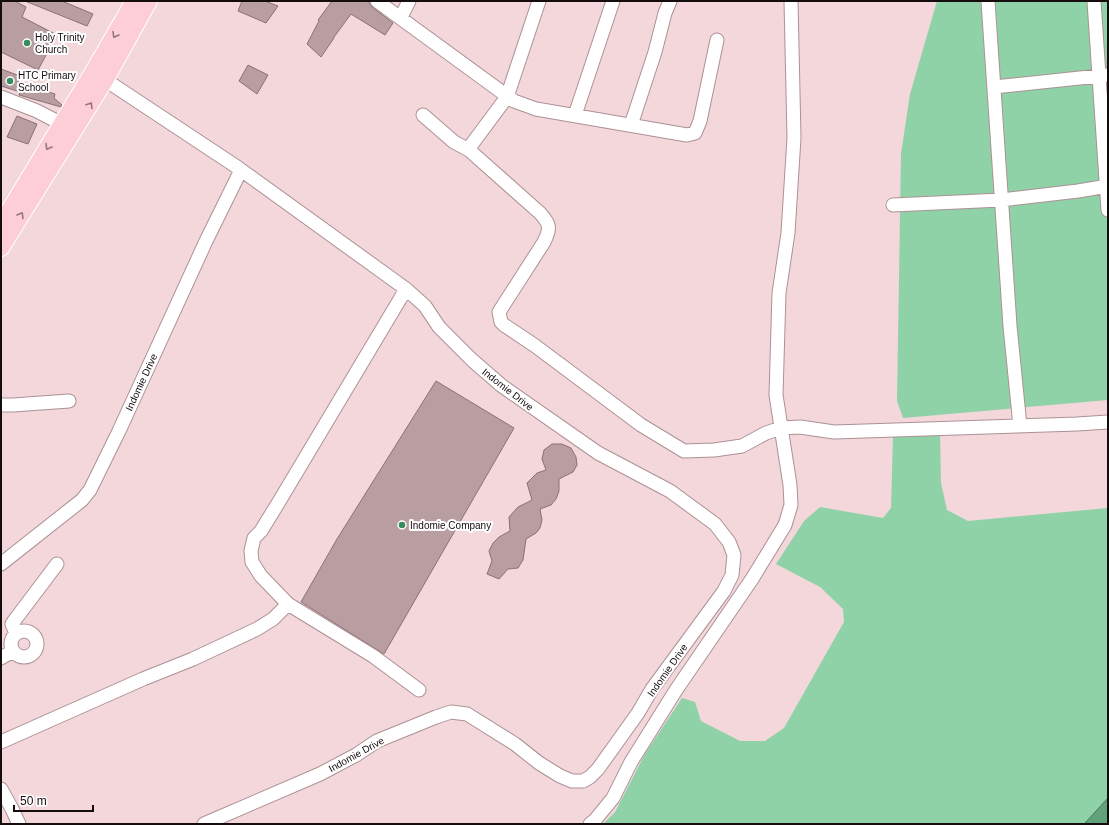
<svg xmlns="http://www.w3.org/2000/svg" width="1109" height="825" font-family="Arial,sans-serif">
  <style>
    .green { fill: #8fd2a7 }
    .water { fill: #60a27a; stroke: #4a755a }
    .building { fill: #b89da1; stroke: #8a7175 }
    .lines { fill: none; stroke-linecap: round; stroke-linejoin: round }
    .minor-casing { stroke: #ac9195; stroke-width: 15 }
    .major-casing { stroke: #fff; stroke-width: 18 }
    .minor { stroke: #fff; stroke-width: 13 }
    .major { stroke: #fdced7; stroke-width: 16 }
    .oneway { stroke: #95777d }
    .poi-dot { fill: #3a8c5e; stroke: #fff; stroke-width: 1.5 }
    .labels { text-anchor: middle; stroke-width: 4; stroke-linejoin: round; paint-order: stroke }
    .poi-label { font-size: 10px; fill: #150c0e; stroke: #fff; text-anchor: start }
    .street-label { font-size: 10px; fill: #150c0e; stroke: #fff }
  </style>
  <rect width="100%" height="100%" fill="#f3d7db"/>
  <path class="green" d="M937,1H1108V400L903,418L897,401L901,154L910,94Z
    M940,432L941,483L947,510L968,521L1108,508V798L1084,824H603L615,812L645,754L682,698L695,702L701,721L740,741H765L784,728L844,622L843,609L820,587L776,564L804,521L820,507L883,518L891,508L893,436Z"/>
  <path class="water" d="M1108,798V824H1084Z"/>
  <path class="building" d="M1,1H15L26,7L22,17L57,35L38,70L1,52Z
    M25,1H62L93,14L87,26Z
    M242,1H265L278,6L266,23L238,11Z
    M332,1H368L372,7L393,23L385,35L351,14L334,37V38L321,57L307,44L319,21L318,20Z
    M248,65L268,75L257,94L239,81Z
    M1,69L20,76L18,83L55,94L54,98L62,105L61,107L19,95L20,92L1,86Z
    M17,116L37,124L28,144L7,137Z
    M436,381L514,428L384,654L301,602L337,539Z
    M552,444H562L571,448L576,457L577,465L573,472L559,479V491L556,499L551,505L540,509L542,520L540,528L536,533L526,539L523,560L518,568L508,569L499,579L487,574L492,561L489,551L493,543L499,537L510,531L509,517L518,507L532,500L527,483L537,473L546,470L542,459L544,450Z"/>
  <g class="lines">
    <g class="minor-casing">
      <path id="minor" d="M377,1L514,101L536,109L687,135L695,133L700,121L717,40
        M539,1L507,97L472,144L469,150L540,213C550,224 551,228 544,242L499,312L501,322L504,325L534,345L641,425L684,451L714,450L742,446L766,433L781,428L800,427L834,432L1077,424L1108,422
        M988,1L1010,326L1020,426
        M1094,1L1108,210
        M401,17L409,1
        M98,75L237,167L406,289L425,306L439,327L472,360L502,386L598,453L670,491L715,524L729,542L734,555L732,575L724,591L652,689L638,713L598,769L590,777L583,781H572L560,776L539,763L515,744L467,714L451,712L436,717L377,741L356,755L320,774L204,824
        M994,87L1108,75
        M1,97L37,111L62,124
        M423,115L454,142L469,150
        M575,115L613,1
        M631,125L655,52L665,13L670,1
        M893,205L1001,200L1078,191L1108,186
        M406,289L280,500L261,531L254,538L251,551L252,562L261,576L288,604L373,656L419,690
        M1,405H13L69,401
        M1,564L82,500L90,490L119,431L206,241L241,170
        M11 644a13 13 0 1 1 26 0a13 13 0 1 1-26 0Z
        M16,633L12,624L14,621L57,564
        M1,658L13,651
        M1,742L143,679L193,659L257,629L273,619L288,604
        M1,789L12,809L19,824
        M590,824L595,820L613,798L631,762L676,690L752,579L785,525L791,505L790,485L776,395L779,293L788,233L794,138L791,1"/>
    </g>
    <g class="major-casing">
      <path id="major" d="M1,224L93,72L134,1
        M1,248L106,79L149,1"/>
    </g>
    <use href="#minor" class="minor"/>
    <use href="#major" class="major"/>
  </g>
  <defs><path id="oneway-chevron" d="M-2-3.5L2.5 0L-2 3.5" fill="none" stroke-width="1.6" stroke-linecap="round" stroke-linejoin="round"/></defs>
  <g class="oneway">
    <use href="#oneway-chevron" transform="translate(115 35) rotate(120)"/>
    <use href="#oneway-chevron" transform="translate(90 105) rotate(-58)"/>
    <use href="#oneway-chevron" transform="translate(48 147) rotate(121)"/>
    <use href="#oneway-chevron" transform="translate(21 215) rotate(-59)"/>
  </g>
  <g class="poi-dot">
    <circle cx="27" cy="43" r="4"/>
    <circle cx="10" cy="81" r="4"/>
    <circle cx="402" cy="525" r="4"/>
  </g>
  <g class="labels">
    <g class="poi-label">
      <text x="35" y="41">Holy Trinity<tspan x="35" dy="12">Church</tspan></text>
      <text x="18" y="79">HTC Primary<tspan x="18" dy="12">School</tspan></text>
      <text x="410" y="529">Indomie Company</text>
    </g>
    <g class="street-label">
      <text transform="translate(141 382) rotate(-65)" y="4">Indomie Drive</text>
      <text transform="translate(508 389) rotate(38)" y="4">Indomie Drive</text>
      <text transform="translate(667 670) rotate(-55)" y="4">Indomie Drive</text>
      <text transform="translate(356 754) rotate(-29)" y="4">Indomie Drive</text>
    </g>
  </g>
  <rect width="1109" height="825" fill="none" stroke="#150c0e" stroke-width="4"/>
  <path d="M14 805v6h79v-6" fill="none" stroke="#150c0e" stroke-width="2"/>
  <text x="20" y="805" font-size="12" fill="#150c0e" stroke="#ffffff" stroke-width="3" paint-order="stroke">50 m</text>
</svg>
